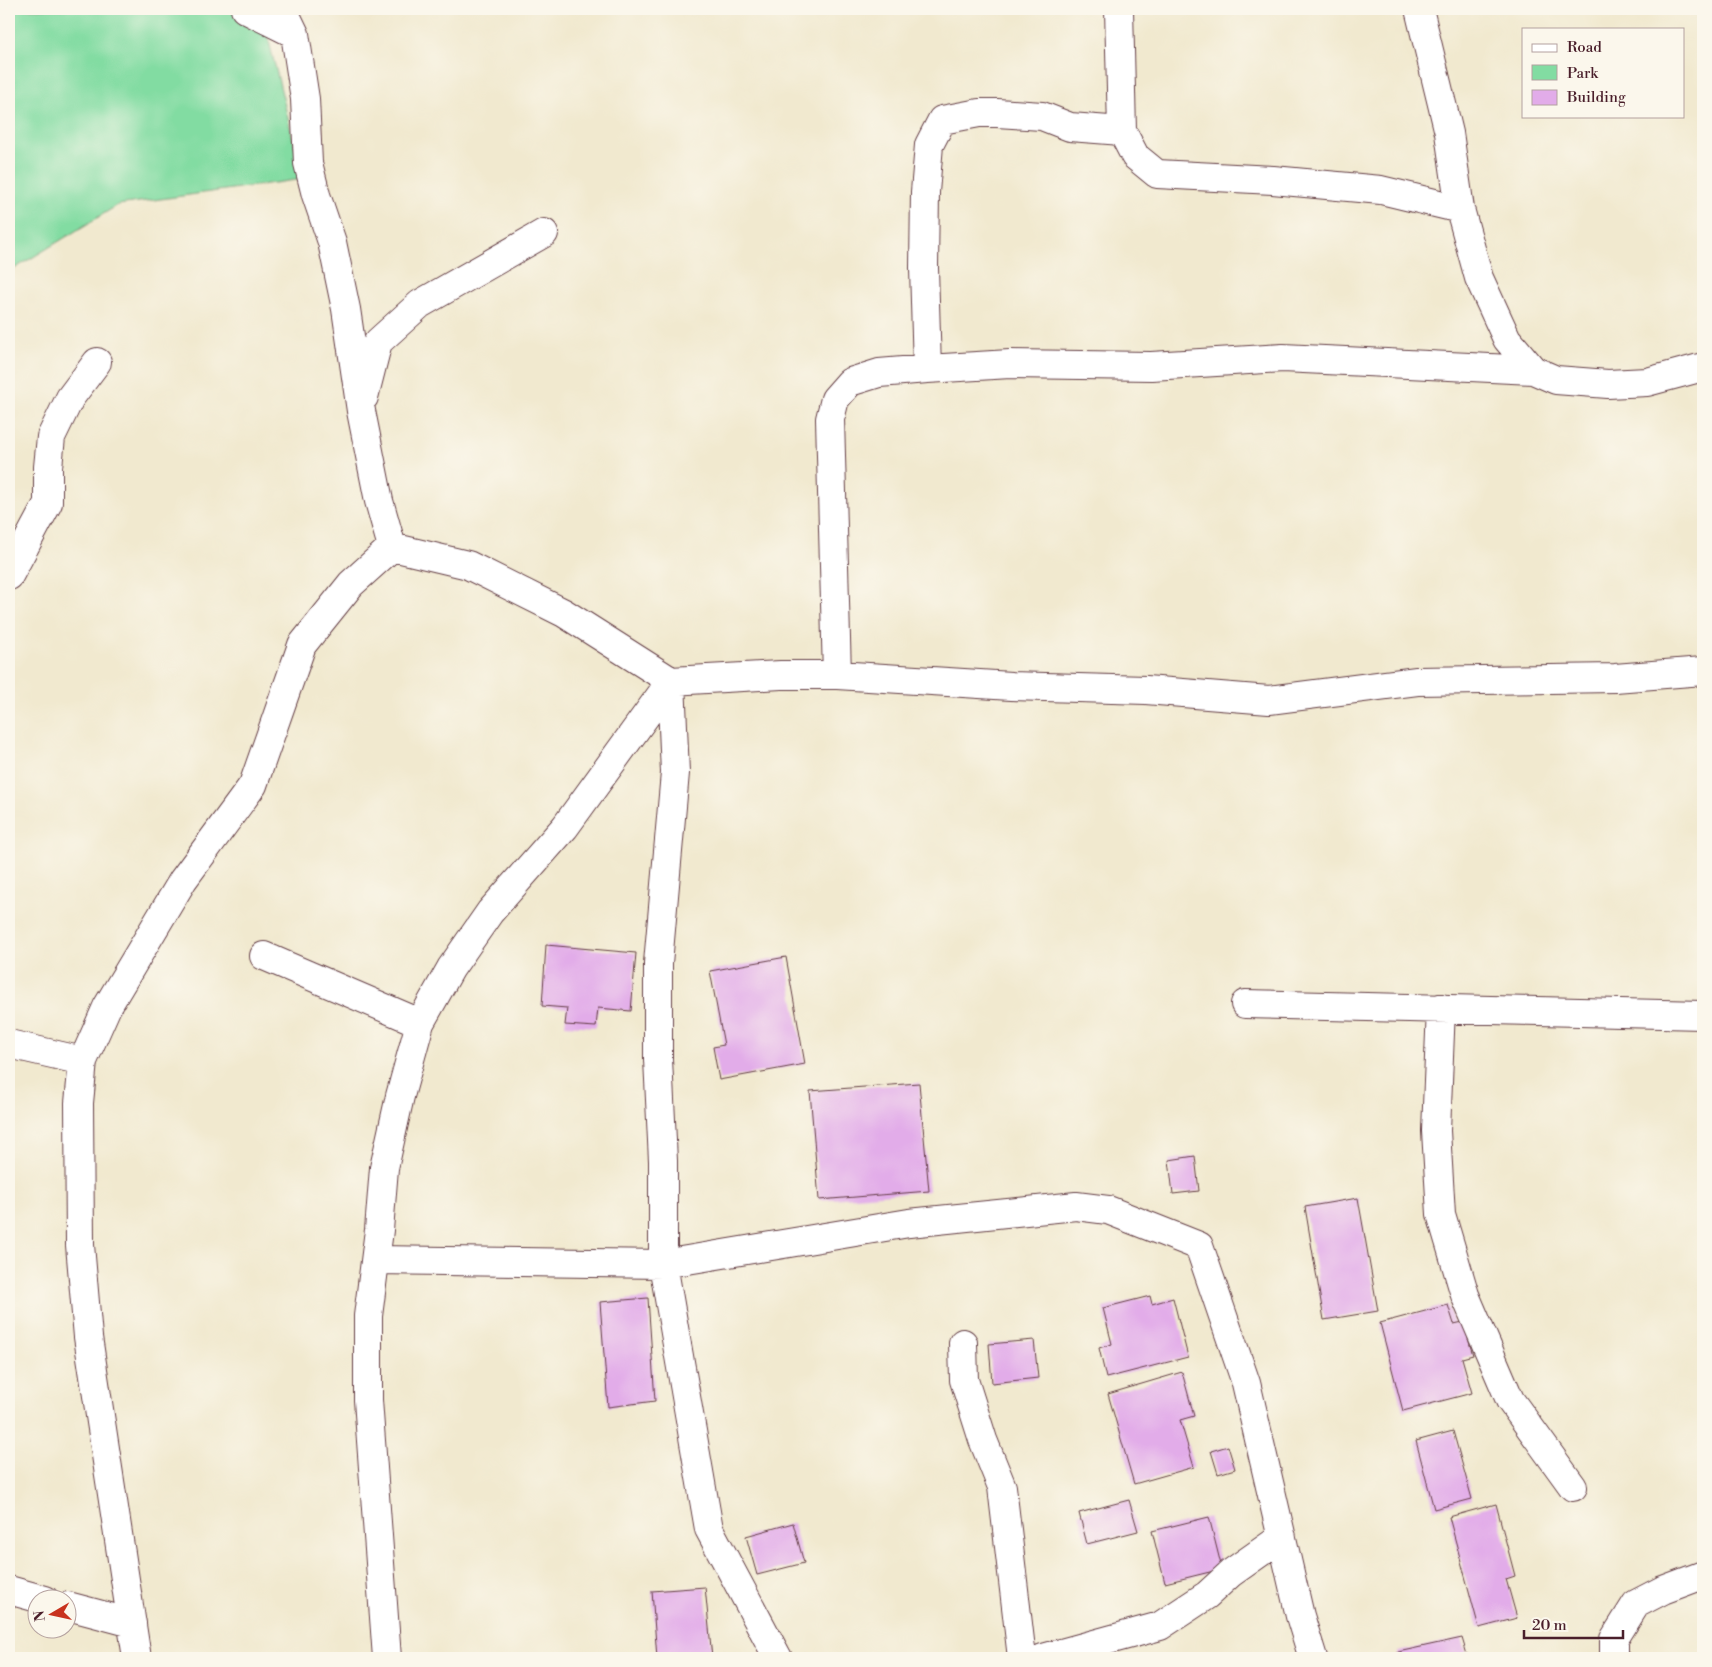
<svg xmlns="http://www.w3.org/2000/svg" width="1712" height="1667" font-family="'Libre Bodoni',serif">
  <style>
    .green { fill: #82dca2; stroke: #667e66 }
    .building { fill: #e2ace9 }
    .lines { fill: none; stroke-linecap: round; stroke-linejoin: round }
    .street-casing { stroke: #633d44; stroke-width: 30 }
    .street { stroke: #fff; stroke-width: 28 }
  </style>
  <rect width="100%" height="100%" fill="#fbf7ec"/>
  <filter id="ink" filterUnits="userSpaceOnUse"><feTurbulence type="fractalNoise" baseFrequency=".02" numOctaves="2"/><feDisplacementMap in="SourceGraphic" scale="10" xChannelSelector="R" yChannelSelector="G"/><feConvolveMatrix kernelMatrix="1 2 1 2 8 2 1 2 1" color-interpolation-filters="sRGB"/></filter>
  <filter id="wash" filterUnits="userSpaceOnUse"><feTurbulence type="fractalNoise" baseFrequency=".0096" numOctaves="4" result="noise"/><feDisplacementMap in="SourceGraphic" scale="20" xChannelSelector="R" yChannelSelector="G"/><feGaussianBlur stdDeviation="1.12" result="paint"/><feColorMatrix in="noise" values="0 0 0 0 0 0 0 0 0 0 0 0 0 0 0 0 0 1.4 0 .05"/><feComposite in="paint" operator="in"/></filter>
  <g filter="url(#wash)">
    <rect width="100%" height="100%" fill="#f1e9cf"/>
    <path class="green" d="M9,9H261L303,179L118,205L9,272Z"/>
    <g id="blocks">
      <path class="building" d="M546,945L636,953L631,1011L598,1008L596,1027L565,1025L567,1008L542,1006Z
        M786,957L805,1064L719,1080L713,1047L724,1045L710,971Z
        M919,1083L929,1191L819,1200L810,1091Z
        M1195,1156L1199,1191L1173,1194L1169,1160Z
        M1358,1198L1378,1311L1324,1320L1305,1207Z
        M1150,1296L1152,1304L1173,1298L1188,1357L1106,1378L1099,1348L1112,1344L1103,1308Z
        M648,1298L655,1401L608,1407L600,1302Z
        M1448,1305L1454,1324L1463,1322L1473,1355L1462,1358L1472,1393L1403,1411L1380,1323Z
        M1034,1340L1038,1378L992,1383L989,1344Z
        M1182,1372L1194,1416L1180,1420L1194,1467L1134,1484L1108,1394Z
        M1453,1431L1472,1499L1434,1509L1416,1441Z
        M1228,1446L1235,1469L1218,1474L1211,1451Z
        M1129,1500L1138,1531L1087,1544L1079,1513Z
        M1496,1504L1515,1576L1506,1579L1517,1618L1479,1628L1449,1517Z
        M1209,1517L1222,1569L1165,1583L1152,1531Z
        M793,1523L804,1563L757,1575L746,1536Z
        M705,1587L712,1658H657L652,1591Z
        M1462,1638L1468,1658H1399L1398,1652Z"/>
    </g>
  </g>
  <g filter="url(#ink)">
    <use href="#blocks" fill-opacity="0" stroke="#633d44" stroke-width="1"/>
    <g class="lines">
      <g class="street-casing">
        <path id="street" d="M245,9L295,34
          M283,9L295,34L305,99L308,163L316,195L332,242L346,309L361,411L379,501L392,547
          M1119,9L1122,131L1135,156L1157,174L1273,180L1381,190L1460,209
          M1419,9L1449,133L1460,209L1479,278L1507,339L1533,370L1556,380L1608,384L1647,382L1703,367
          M927,369L924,268L925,192L929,145L942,120L979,113H997L1042,116L1070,127L1122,131
          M364,397L378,342L420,304L544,233
          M9,576L48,503V467L51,437L70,398L97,362
          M837,675L830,419L835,399L850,382L879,373L927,369L1010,364L1151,366L1283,358L1533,370
          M264,956L420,1023
          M1245,1004L1703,1015
          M1441,1008L1436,1131L1441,1214L1465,1295L1510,1400L1573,1487
          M9,1044L83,1061
          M376,1260L663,1264L909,1223L1076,1206L1108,1210L1199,1246L1246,1383L1300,1616L1313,1658
          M963,1343L964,1380L983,1440L1002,1487L1022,1658
          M9,1590L45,1600
          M68,1606L132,1623
          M137,1658L88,1337L80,1245L79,1103L83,1061L107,1007L183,880L253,785L302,645L351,584L392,547L468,565L564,613L671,681L781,675H837L1011,686L1146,690L1269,700L1417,681L1615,678L1703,671
          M387,1658L368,1400V1316L379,1230L384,1168L400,1096L420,1023L451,968L490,912L565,827L671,681L675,773L658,963V1059L663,1161V1264L709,1529L778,1658
          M1043,1658L1160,1626L1207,1595L1231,1573L1282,1537
          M1614,1658V1639L1636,1604L1663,1590L1703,1575"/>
      </g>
      <use href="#street" class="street"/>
    </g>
  </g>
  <rect width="1712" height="1667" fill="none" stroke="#fbf7ec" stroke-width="30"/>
  <rect x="1522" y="28" width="162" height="90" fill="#fbf7ec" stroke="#b4a19f"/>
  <rect x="1532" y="44" width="25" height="8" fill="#ffffff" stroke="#b4a19f"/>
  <text x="1567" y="52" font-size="15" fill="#4a1f2b">Road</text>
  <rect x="1532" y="65" width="25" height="15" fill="#82dca2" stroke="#b4a19f"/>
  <text x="1567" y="78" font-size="15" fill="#4a1f2b">Park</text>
  <rect x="1532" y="90" width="25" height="15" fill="#e2ace9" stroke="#b4a19f"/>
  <text x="1567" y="102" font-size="15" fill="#4a1f2b">Building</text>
  <g transform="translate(52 1614) rotate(261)"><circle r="24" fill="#fbf7ec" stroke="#b4a19f"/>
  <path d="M0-4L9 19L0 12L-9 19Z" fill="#c8321e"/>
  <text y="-8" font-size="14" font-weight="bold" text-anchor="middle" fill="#4a1f2b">N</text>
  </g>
  <path d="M1524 1630v8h99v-8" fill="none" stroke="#4a1f2b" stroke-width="2.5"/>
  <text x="1532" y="1630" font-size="15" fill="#4a1f2b" stroke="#fbf7ec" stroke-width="4" paint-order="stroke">20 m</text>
</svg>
